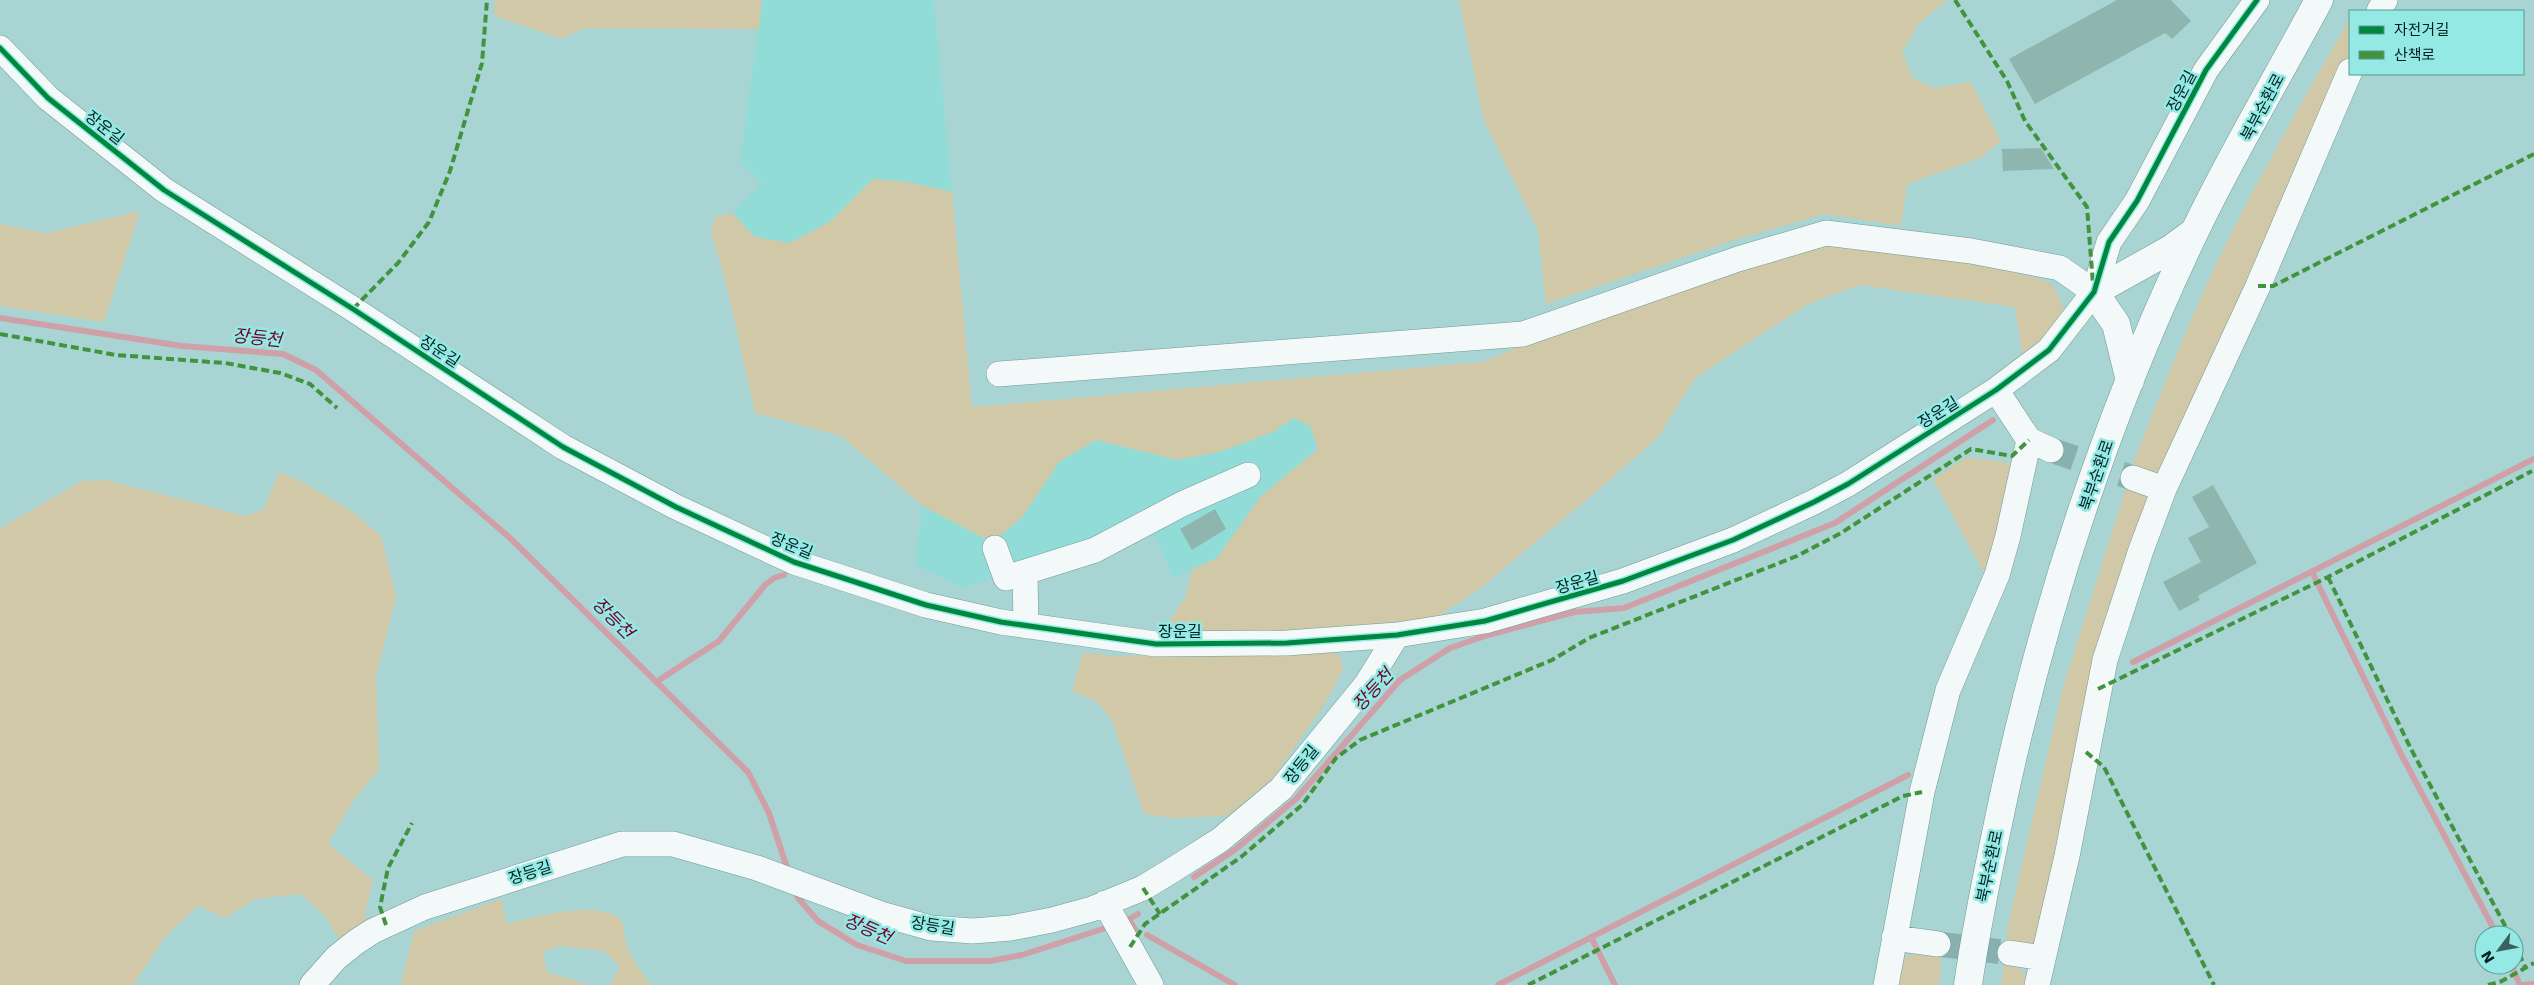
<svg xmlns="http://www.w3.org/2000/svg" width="2534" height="985" font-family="'DejaVu Sans','Noto Sans KR',sans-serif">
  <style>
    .built { fill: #92dcd8 }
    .green { fill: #d0c8a6 }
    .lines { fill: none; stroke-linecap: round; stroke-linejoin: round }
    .stream { stroke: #cfa0a8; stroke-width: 6 }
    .building { fill: #8eb6af }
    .minor-tunnel { stroke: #86b1af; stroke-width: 25; stroke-dasharray: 25 12; stroke-linecap: butt }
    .minor-casing { stroke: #729896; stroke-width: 26 }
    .major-casing { stroke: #729896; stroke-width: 29 }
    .minor { stroke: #f2f9f8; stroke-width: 25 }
    .major { stroke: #f2f9f8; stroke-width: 28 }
    .quiet { stroke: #42933e; stroke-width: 4; stroke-dasharray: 8 4; stroke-linecap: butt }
    .cycleway-casing { stroke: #94e9e4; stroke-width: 8 }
    .cycleway { stroke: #00873e; stroke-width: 5 }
    .labels { text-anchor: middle; stroke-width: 5; stroke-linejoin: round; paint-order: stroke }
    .street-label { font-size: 16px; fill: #002221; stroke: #94e9e4 }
    .water-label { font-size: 18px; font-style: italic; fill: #700328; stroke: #94e9e4 }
  </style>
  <rect width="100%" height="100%" fill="#a8d5d3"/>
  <path class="built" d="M762,0H934L952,192L907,182L873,179L831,221L790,243L755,237L732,213L762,183L740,162Z
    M1294,418L1310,426L1318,449L1261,496L1217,558L1173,578L1147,518L1012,568L999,537L1023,516L1059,461L1096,440L1178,460L1271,433Z
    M923,506L982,537L993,578L963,588L917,566V545Z"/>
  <path class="green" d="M494,0H762L759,29L584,28L562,39L495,16Z
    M1459,0H1947L1919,23L1902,52L1912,77L1933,88L1971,82L2001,141L1980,158L1907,184L1901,226L1824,214L1732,241L1546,304L1538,230L1484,121Z
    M2350,18V56L2323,113L2170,464L2152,475L2131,469C2158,399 2186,328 2218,260C2258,177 2305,97 2350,18Z
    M873,179L907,182L952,192L972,407L1483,362L1525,344L1741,269L1827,244L1970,262L2042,279L2055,287L2064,310L2061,324L2023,360L2015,307L1860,285L1808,304L1695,378L1659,436L1603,486L1478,590L1429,622L1397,630L1160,635L1185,598L1193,569L1217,558L1261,496L1318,449L1310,426L1294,418L1271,433L1219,452L1178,460L1096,440L1059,462L1023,516L999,537H982L923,506L841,436L755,413L727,287L711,231L715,217L732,213L755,237L790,243L831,221Z
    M140,211L104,322L0,306V224L47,233Z
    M1967,457L2010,463L2017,469L1989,582L1933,479Z
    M279,472L305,483L354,513L381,536L396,596L376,677L379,770L353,801L328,844L373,880L365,913L366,922L351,929L339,939L326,917L301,894L255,899L225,918L198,906L165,937L133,985H0V528L82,481L106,480L246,516L264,509Z
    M2127,485L2145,494L2150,512L2035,946L2005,950L2008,925L2063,687Z
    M1083,652L1113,656L1334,652L1341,658L1343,669L1325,704L1272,779L1227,816L1172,818L1144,814L1112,720L1097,702L1072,691Z
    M501,899L507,924C530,918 610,896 623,924C625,929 624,937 626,943C631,959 641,971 651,985H610L620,967L604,951L560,946L543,952L547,972L589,985H401L414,931Z
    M1928,950L1942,951L1939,985H1892L1895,966L1907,956Z
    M2004,963C2018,965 2026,969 2027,985H2001Z"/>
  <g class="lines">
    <path class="stream" d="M0,318L182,346L283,354L316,370L510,538L748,772L769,813L789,874
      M2312,572L2401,754L2497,935
      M2133,662L2534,459
      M656,682L719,641L765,585L774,578L784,575
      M1194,877L1236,849L1296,799L1400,680L1450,648L1488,635L1574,612L1624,608L1835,523L1993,420
      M795,890L798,898L818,921L857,945L906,961H990L1022,955L1112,926
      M1129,920L1135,929
      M1122,923L1138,914
      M1147,935L1235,985
      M1591,937L1615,985
      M2511,965L2520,985
      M1498,985L1908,775
      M2523,985L2534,984"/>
  </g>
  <path class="building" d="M2117,0H2171L2191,21L2172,39L2165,33L2035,104L2009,59Z
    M2041,148L2054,169L2003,171L2002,149Z
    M2213,485L2257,563L2198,596L2200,600L2179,611L2163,582L2201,562L2188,538L2209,527L2192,497Z
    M1215,509L1226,529L1192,550L1180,529Z"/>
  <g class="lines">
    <path class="minor-tunnel" d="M2051,450L2133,478
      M1938,944L2010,953"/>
    <g class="minor-casing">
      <path id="minor" d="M2379,11L2385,0
        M0,48L48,98L164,190L353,309L563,447L676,507L794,562L926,605L1001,622L1156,644L1287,643L1397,635L1485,621L1623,581L1733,540L1814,502L1848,484L1996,390L2049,350L2094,292L2109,242L2137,201L2206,70L2257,0
        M999,374L1523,334L1738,259L1826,233L1971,251L2060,268L2094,292
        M1996,390L2029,440L2051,450
        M2133,478L2164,489
        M995,548L1006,578L1095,550L1182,504L1248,475
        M1025,574L1026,626
        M1105,903L1151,985
        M1894,938L1938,944
        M2010,953L2043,958
        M312,985L336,958L356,942L373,931L425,907L622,844H673L757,868L881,914L931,928L973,931L1011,928L1052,920L1092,909L1143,888L1171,871L1220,840L1281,789L1366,685L1397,635
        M1886,985L1922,792L1948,690L1997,575L2008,536L2029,440
        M2037,985L2067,856L2105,660L2141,550L2164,489L2258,286L2350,71"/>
    </g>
    <g class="major-casing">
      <path id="major" d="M2130,381L2116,324L2094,292L2171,249L2194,232
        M1968,985C1976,927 1988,871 2000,814C2042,614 2106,417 2194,233C2231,155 2278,77 2319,0"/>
    </g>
    <use href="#minor" class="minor"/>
    <use href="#major" class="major"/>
    <path class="quiet" d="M1955,0L2007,81L2025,121L2087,207L2093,284
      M2258,286H2273L2534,154
      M353,309L398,263L429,222L450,171L482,63L487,0
      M0,334L116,355L225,363L280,373L310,384L337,408
      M2328,577L2411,749L2510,935
      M2098,689L2328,577L2532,471
      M2086,752L2104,767L2214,985
      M1143,888L1160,914
      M386,925L380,907L388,868L412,823
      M2514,943L2525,967
      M1130,947L1145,924L1241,857L1302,805L1336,758L1360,740L1552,660L1589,638L1797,556L1841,533L1971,449L2012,456L2029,440
      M1528,985L1903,796L1922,792
      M2488,985L2502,981L2534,963"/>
    <g class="cycleway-casing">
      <path id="cycleway" d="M0,48L48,98L164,190L353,309L563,447L676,507L794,562L926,605L1001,622L1156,644L1287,643L1397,635L1485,621L1623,581L1733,540L1814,502L1848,484L1996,390L2049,350L2094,292L2109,242L2137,201L2206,70L2257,0"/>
    </g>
    <use href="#cycleway" class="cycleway"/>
  </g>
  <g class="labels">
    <g class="street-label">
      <text transform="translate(2181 91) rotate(-62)" y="6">장운길</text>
      <text transform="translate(2262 107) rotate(-62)" y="6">북부순환로</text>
      <text transform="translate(105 127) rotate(38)" y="6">장운길</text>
      <text transform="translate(440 351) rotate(33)" y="6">장운길</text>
      <text transform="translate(1938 412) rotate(-32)" y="6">장운길</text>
      <text transform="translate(2096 475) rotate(-71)" y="6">북부순환로</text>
      <text transform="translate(792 545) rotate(22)" y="6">장운길</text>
      <text transform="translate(1577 582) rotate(-16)" y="6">장운길</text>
      <text x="1180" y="637">장운길</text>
      <text transform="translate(1301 764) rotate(-51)" y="6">장등길</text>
      <text transform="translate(1989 866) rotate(-78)" y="6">북부순환로</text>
      <text transform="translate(530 872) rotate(-18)" y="6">장등길</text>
      <text transform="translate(933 925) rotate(9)" y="6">장등길</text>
    </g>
    <g class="water-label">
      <text transform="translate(257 338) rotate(6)" y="6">장등천</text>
      <text transform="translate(613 618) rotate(45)" y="6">장등천</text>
      <text transform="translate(1373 690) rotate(-47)" y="6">장등천</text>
      <text transform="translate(868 929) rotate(24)" y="6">장등천</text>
    </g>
  </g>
  <rect x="2349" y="10" width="175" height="65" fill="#94e9e4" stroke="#599996"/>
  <rect x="2359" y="26" width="25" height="8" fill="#00873e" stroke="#599996"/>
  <text x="2394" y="35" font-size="15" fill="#002221">자전거길</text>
  <rect x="2359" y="51" width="25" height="8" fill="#42933e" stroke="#599996"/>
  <text x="2394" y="60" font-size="15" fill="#002221">산책로</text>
  <g transform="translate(2499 950) rotate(238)"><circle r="24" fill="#94e9e4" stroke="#599996"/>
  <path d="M0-4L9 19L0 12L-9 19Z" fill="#3b615f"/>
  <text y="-8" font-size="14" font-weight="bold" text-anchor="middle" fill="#002221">N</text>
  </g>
</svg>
